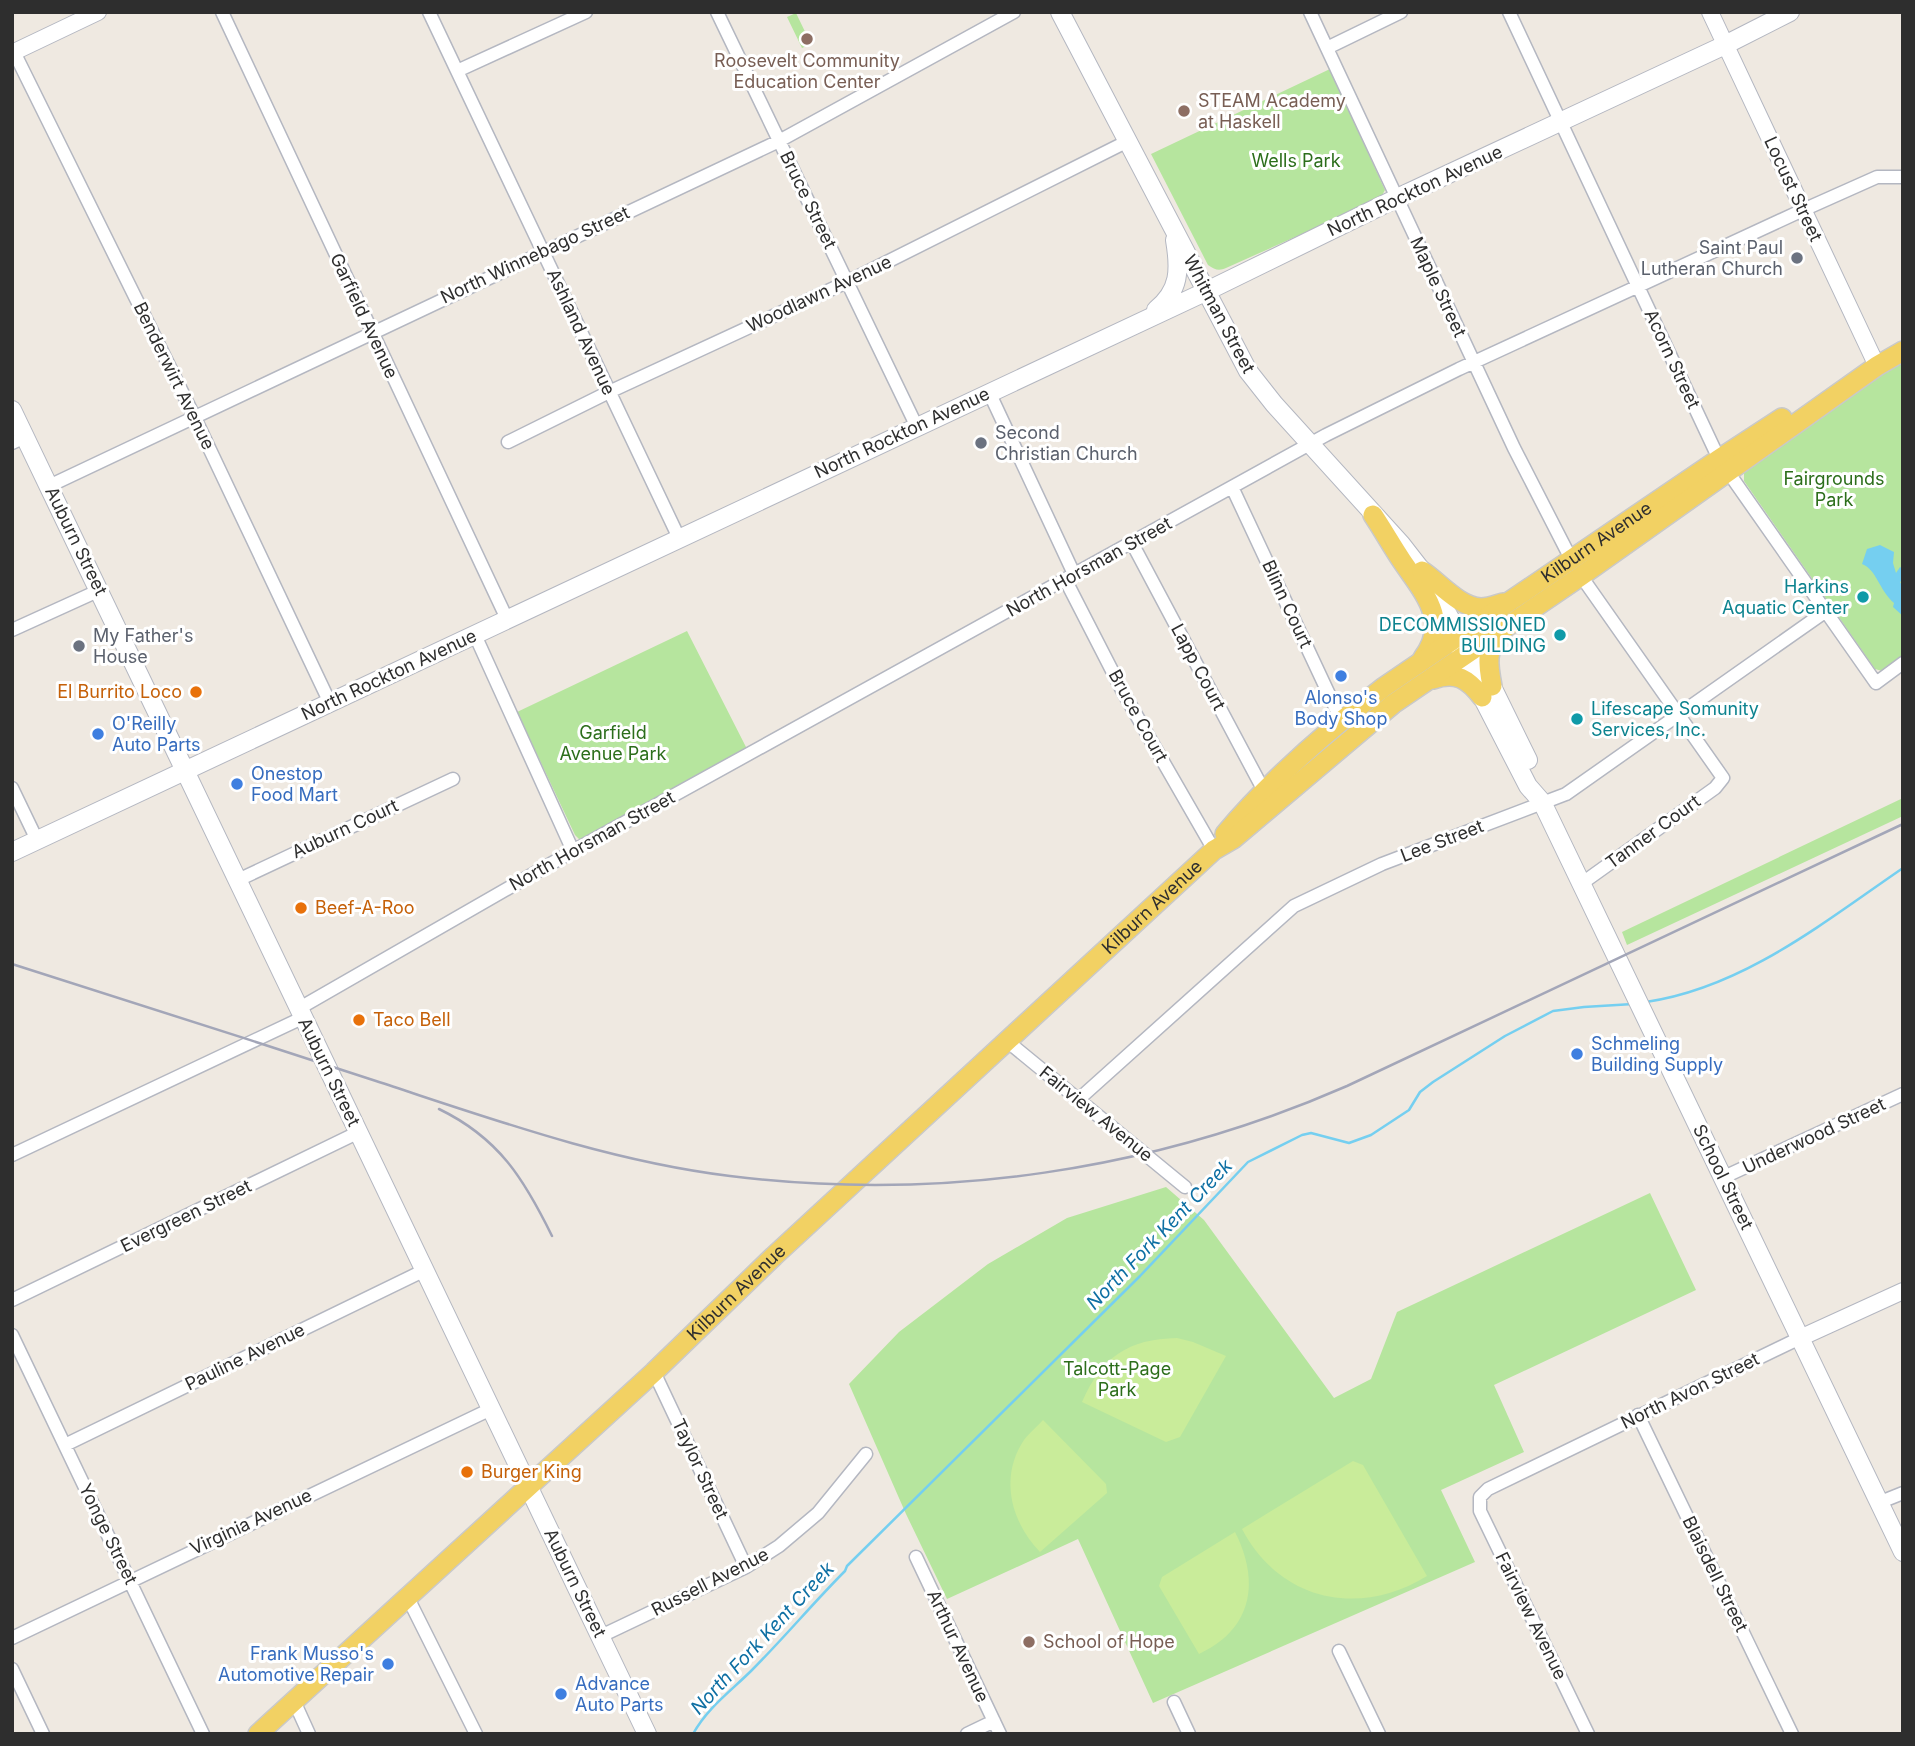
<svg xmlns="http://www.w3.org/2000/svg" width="1915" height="1746" font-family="Inter,sans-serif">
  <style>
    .green { fill: #b6e59e }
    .pitch { fill: #c9ec9a }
    .water { fill: #75cff0 }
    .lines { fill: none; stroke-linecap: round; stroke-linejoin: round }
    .stream { stroke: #75cff0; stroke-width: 2.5 }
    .minor-casing { stroke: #b4b7c1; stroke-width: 15 }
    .tertiary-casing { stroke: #b4b7c1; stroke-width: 18 }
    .secondary-casing { stroke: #b4b7c1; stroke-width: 20 }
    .primary-casing { stroke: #c9c9c9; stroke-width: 22 }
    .minor { stroke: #fff; stroke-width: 12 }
    .tertiary { stroke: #fff; stroke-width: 16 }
    .secondary { stroke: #fff; stroke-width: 18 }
    .primary { stroke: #f2d163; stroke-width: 19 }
    .rail { stroke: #a3a6b8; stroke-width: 2.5 }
    .education-dot { fill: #8d6e63; stroke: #fff; stroke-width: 2.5 }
    .worship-dot { fill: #6b7280; stroke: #fff; stroke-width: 2.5 }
    .culture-dot { fill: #0f9aa8; stroke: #fff; stroke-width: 2.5 }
    .shop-dot { fill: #3f7fe0; stroke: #fff; stroke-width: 2.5 }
    .food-dot { fill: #e8710a; stroke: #fff; stroke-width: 2.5 }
    .labels { text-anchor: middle; stroke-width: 6; stroke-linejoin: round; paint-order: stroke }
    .education-label { font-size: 18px; fill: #785e54; stroke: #fff; text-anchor: start }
    .park-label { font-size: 18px; fill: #2c6e1b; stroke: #fff }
    .street-label { font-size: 18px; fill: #2e2e2e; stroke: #fff }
    .worship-label { font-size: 18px; fill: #5b616d; stroke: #fff; text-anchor: start }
    .culture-label { font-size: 18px; fill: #0d838f; stroke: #fff; text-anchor: end }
    .food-label { font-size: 18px; fill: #c56008; stroke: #fff; text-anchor: start }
    .shop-label { font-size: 18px; fill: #366cbe; stroke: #fff; text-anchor: start }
    .water-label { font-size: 19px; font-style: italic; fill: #0d6fa3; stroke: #fff }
  </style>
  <rect width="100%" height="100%" fill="#efe9e1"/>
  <path class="green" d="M796,13L811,44L802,48L787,17Z
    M1330,69L1385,190L1380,199L1226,268C1219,271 1215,270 1208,265L1151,154Z
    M1903,359V657L1882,671L1875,669L1744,481V472Z
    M687,631L747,749L580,840L575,835L517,712Z
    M1903,798V816L1627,945L1622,932Z
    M1166,1187L1204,1220L1334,1398L1371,1379L1397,1312L1650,1193L1696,1290L1494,1385L1524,1452L1441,1490L1475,1562L1153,1703L1078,1539L947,1599L906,1514L849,1384L899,1332L988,1264L1067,1218Z"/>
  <path class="pitch" d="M1177,1338L1193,1342L1226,1356L1180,1437L1166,1442L1082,1402C1102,1357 1128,1339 1177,1338Z
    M1043,1420L1106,1484L1107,1493L1040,1552C1011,1522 999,1477 1024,1440C1029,1433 1037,1427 1043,1420Z
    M1353,1461L1363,1465L1427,1576C1359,1618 1280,1601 1242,1529Z
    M1235,1532C1260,1581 1253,1629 1199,1654L1159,1586L1162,1577Z"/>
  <path class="water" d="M1880,545L1894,552L1893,563L1896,573L1900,567L1903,569V580L1900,582L1903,587V616L1893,607L1894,603C1879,590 1877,570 1862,564L1867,549Z"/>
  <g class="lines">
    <path class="stream" d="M1646,1002C1743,988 1824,922 1903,868
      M693,1734C708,1707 731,1691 752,1670C784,1638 813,1603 845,1571L847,1566L1140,1276L1248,1162L1302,1135L1311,1133L1349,1143L1371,1135L1409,1110L1420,1092L1433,1082L1505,1036L1553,1011L1584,1007L1633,1004"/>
    <g class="minor-casing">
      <path id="minor" d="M222,12L507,619
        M429,12L679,538
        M717,12L916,425
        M1310,12L1514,448L1571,559
        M1509,12L1719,459L1876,683L1903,663
        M1327,48L1401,12
        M14,52L194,416L330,703
        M457,71L586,12
        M989,392L1074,574
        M508,442L609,392L847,282L1128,141
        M12,443L25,437
        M49,486L779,141L1014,12
        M1232,487L1341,720
        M1132,543L1264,791
        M1581,576L1723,778L1715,788L1581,884
        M1065,579L1123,692L1214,850
        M12,630L100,590
        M475,635L573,851
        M12,788L37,840
        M238,880L453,779
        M298,1009L573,851L1326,435L1459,369L1803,210L1877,177H1903
        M1007,1041L1185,1187
        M1079,1099L1294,906L1382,864L1566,794L1826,611
        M12,1155L302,1018
        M1724,1177L1903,1094
        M12,1300L359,1132
        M12,1335L203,1734
        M654,1372L746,1567
        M1638,1415L1792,1734
        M65,1445L425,1270
        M1878,1503L1903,1493
        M916,1557L1000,1734
        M407,1596L476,1734
        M601,1636L746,1567L779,1546L818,1513L866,1454
        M12,1638L491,1409
        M1339,1651L1379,1734
        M12,1669L43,1734
        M294,1701L309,1734
        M1174,1702L1189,1734
        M967,1734L994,1721
        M1588,1734L1480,1511V1497L1488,1489L1800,1338"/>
    </g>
    <g class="tertiary-casing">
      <path id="tertiary" d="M1710,12L1877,366
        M12,53L98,12
        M1800,1338L1903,1291"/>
    </g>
    <g class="secondary-casing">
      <path id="secondary" d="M1060,12L1248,371L1274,404L1401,544L1422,571L1460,635L1461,656L1528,786L1542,802L1903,1552
        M1156,310C1180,290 1180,270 1175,240
        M12,410L647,1734
        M1465,640L1473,648L1528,760
        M12,852L1207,291L1397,198L1725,45L1790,12"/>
    </g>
    <g class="primary-casing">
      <g id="primary">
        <path d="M1373,515C1383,530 1392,546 1402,561C1423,592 1451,621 1423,658"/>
        <path d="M1422,571C1439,582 1459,607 1481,608C1488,608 1496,605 1503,603"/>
        <path d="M1433,679C1456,671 1468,679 1482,697"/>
        <path d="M1492,686C1488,665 1485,649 1501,632"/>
        <path id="s1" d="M1225,834C1271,779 1327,731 1384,687L1719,459L1782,418"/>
        <path id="s2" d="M258,1734L654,1372L774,1256L1214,850L1233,839L1393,704L1581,576L1877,366L1903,351"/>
      </g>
    </g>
    <use href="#minor" class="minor"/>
    <use href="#tertiary" class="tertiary"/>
    <use href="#secondary" class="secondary"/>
    <use href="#primary" class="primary"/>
    <path class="rail" d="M12,964C133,1003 255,1041 376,1081C492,1119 608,1161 730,1176C940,1202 1153,1171 1347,1086L1903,824
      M439,1109C499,1138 524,1179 552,1236"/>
  </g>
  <g class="education-dot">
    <circle cx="807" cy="39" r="7"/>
    <circle cx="1184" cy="111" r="7"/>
    <circle cx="1029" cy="1642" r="7"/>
  </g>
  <g class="worship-dot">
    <circle cx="1797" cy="258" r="7"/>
    <circle cx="981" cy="443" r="7"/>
    <circle cx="79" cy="646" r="7"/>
  </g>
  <g class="culture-dot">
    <circle cx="1863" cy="597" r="7"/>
    <circle cx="1560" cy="635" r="7"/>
    <circle cx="1577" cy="719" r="7"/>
  </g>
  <g class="shop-dot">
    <circle cx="1341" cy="676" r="7"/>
    <circle cx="98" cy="734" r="7"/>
    <circle cx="237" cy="784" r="7"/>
    <circle cx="1577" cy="1054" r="7"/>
    <circle cx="388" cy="1664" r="7"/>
    <circle cx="561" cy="1694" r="7"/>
  </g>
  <g class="food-dot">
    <circle cx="196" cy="692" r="7"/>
    <circle cx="301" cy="908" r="7"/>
    <circle cx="359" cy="1020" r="7"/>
    <circle cx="467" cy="1472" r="7"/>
  </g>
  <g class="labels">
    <g class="education-label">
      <text x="807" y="67" text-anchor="middle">Roosevelt Community<tspan x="807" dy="21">Education Center</tspan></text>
      <text x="1198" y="107">STEAM Academy<tspan x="1198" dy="21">at Haskell</tspan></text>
      <text x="1043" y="1648">School of Hope</text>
    </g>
    <g class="park-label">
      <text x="1296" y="167">Wells Park</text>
      <text x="1834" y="485">Fairgrounds<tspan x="1834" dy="21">Park</tspan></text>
      <text x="613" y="739">Garfield<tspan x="613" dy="21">Avenue Park</tspan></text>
      <text x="1117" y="1375">Talcott-Page<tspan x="1117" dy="21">Park</tspan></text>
    </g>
    <g class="street-label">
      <text transform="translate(1793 189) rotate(65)" y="6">Locust Street</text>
      <text transform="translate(1415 191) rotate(-25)" y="6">North Rockton Avenue</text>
      <text transform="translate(808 200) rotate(64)" y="6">Bruce Street</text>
      <text transform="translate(535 255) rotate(-25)" y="6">North Winnebago Street</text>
      <text transform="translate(1438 287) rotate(65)" y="6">Maple Street</text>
      <text transform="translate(819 294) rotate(-25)" y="6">Woodlawn Avenue</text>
      <text transform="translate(1219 314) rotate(62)" y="6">Whitman Street</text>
      <text transform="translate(364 316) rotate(65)" y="6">Garfield Avenue</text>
      <text transform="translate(581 332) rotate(65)" y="6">Ashland Avenue</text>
      <text transform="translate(1672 359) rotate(65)" y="6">Acorn Street</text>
      <text transform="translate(174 376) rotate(64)" y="6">Benderwirt Avenue</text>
      <text transform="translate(902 433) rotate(-25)" y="6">North Rockton Avenue</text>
      <text transform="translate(76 541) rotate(64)" y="6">Auburn Street</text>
      <text dy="6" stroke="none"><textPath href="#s1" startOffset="474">Kilburn Avenue</textPath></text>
      <text transform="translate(1089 567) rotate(-29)" y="6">North Horsman Street</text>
      <text transform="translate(1287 604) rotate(65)" y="6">Blinn Court</text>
      <text transform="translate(1198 667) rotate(62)" y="6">Lapp Court</text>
      <text transform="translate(389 675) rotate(-25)" y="6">North Rockton Avenue</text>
      <text transform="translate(1138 716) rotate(61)" y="6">Bruce Court</text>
      <text transform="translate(345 829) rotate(-25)" y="6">Auburn Court</text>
      <text transform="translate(1653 832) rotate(-36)" y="6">Tanner Court</text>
      <text transform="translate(592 841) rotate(-29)" y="6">North Horsman Street</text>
      <text transform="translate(1442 841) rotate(-21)" y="6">Lee Street</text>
      <text dy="6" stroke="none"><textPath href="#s2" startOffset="1218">Kilburn Avenue</textPath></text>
      <text transform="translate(329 1072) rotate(64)" y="6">Auburn Street</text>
      <text transform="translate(1096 1114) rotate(39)" y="6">Fairview Avenue</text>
      <text transform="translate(1814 1136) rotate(-25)" y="6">Underwood Street</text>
      <text transform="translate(1723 1177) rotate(64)" y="6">School Street</text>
      <text transform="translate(186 1216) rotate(-26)" y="6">Evergreen Street</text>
      <text dy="6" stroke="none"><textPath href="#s2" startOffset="651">Kilburn Avenue</textPath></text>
      <text transform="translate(245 1357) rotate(-26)" y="6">Pauline Avenue</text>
      <text transform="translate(1690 1391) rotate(-26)" y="6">North Avon Street</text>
      <text transform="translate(700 1469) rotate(65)" y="6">Taylor Street</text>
      <text transform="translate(251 1522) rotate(-25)" y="6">Virginia Avenue</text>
      <text transform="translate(108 1534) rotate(64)" y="6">Yonge Street</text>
      <text transform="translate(1715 1574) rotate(64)" y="6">Blaisdell Street</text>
      <text transform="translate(710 1582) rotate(-27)" y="6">Russell Avenue</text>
      <text transform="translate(575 1583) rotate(64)" y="6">Auburn Street</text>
      <text transform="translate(1531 1616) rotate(64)" y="6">Fairview Avenue</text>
      <text transform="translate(958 1646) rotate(65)" y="6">Arthur Avenue</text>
    </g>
    <g class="worship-label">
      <text x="1783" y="254" text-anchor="end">Saint Paul<tspan x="1783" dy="21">Lutheran Church</tspan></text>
      <text x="995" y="439">Second<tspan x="995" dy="21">Christian Church</tspan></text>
      <text x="93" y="642">My Father's<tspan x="93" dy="21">House</tspan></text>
    </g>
    <g class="culture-label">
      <text x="1849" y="593">Harkins<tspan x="1849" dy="21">Aquatic Center</tspan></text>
      <text x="1546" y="631">DECOMMISSIONED<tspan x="1546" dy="21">BUILDING</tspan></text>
      <text x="1591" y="715" text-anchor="start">Lifescape Somunity<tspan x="1591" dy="21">Services, Inc.</tspan></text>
    </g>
    <g class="food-label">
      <text x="182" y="698" text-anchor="end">El Burrito Loco</text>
      <text x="315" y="914">Beef-A-Roo</text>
      <text x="373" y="1026">Taco Bell</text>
      <text x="481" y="1478">Burger King</text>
    </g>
    <g class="shop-label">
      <text x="1341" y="704" text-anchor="middle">Alonso's<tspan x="1341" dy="21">Body Shop</tspan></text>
      <text x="112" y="730">O'Reilly<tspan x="112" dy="21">Auto Parts</tspan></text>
      <text x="251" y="780">Onestop<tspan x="251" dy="21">Food Mart</tspan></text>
      <text x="1591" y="1050">Schmeling<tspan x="1591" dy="21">Building Supply</tspan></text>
      <text x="374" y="1660" text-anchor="end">Frank Musso's<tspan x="374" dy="21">Automotive Repair</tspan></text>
      <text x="575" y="1690">Advance<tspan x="575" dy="21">Auto Parts</tspan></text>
    </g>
    <g class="water-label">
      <text transform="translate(1159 1234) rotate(-46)" y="7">North Fork Kent Creek</text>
      <text transform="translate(762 1638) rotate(-47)" y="7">North Fork Kent Creek</text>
    </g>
  </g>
  <rect width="1915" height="1746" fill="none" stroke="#2e2e2e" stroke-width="28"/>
</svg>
